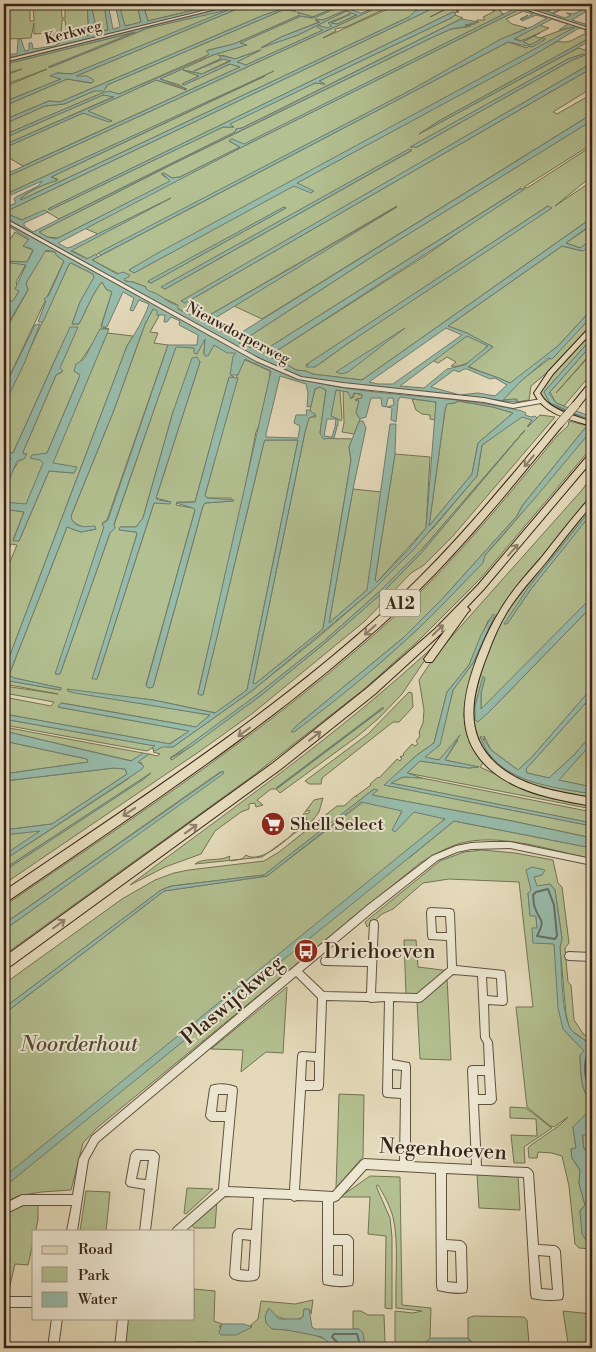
<svg xmlns="http://www.w3.org/2000/svg" width="596" height="1352" font-family="'Libre Bodoni',serif">
  <style>
    .green { fill: #b3c091; stroke: #747254; fill-rule: evenodd }
    .water { fill: #97bbaa; stroke: #707e70; fill-rule: evenodd }
    .lines { fill: none; stroke-linecap: round; stroke-linejoin: round }
    .shore { stroke: #666f61; stroke-width: 2 }
    .stream { stroke: #707e70; stroke-width: 2 }
    .minor-casing { stroke: #615140; stroke-width: 2 }
    .major-casing { stroke: #352318; stroke-width: 2 }
    .highway-casing { stroke: #352318; stroke-width: 2 }
    .minor { fill: #ede7d2; fill-rule: evenodd }
    .major { fill: #e4daba; fill-rule: evenodd }
    .highway { fill: #e4daba; fill-rule: evenodd }
    .highway-bridge-casing { stroke: #352318; stroke-width: 9; stroke-linecap: butt }
    .highway-bridge { stroke: #e4daba; stroke-width: 8 }
    .oneway { stroke: #8c7e69 }
    .labels { text-anchor: middle; stroke-width: 4; stroke-linejoin: round; paint-order: stroke }
    .far-street-label { font-size: 15px; fill: #352318; stroke: #ede7d2 }
    .shield { fill: #ede7d2; stroke: #6c5e50; stroke-width: 1 }
    .shield-label { font-size: 16px; font-weight: bold; fill: #352318 }
    .poi-label { font-size: 18px; fill: #352318; stroke: #ede7d2; text-anchor: start }
    .near-poi-label { font-size: 21px; fill: #352318; stroke: #ede7d2; text-anchor: start }
    .near-street-label { font-size: 21px; fill: #352318; stroke: #ede7d2 }
    .near-park-label { font-size: 21px; font-style: italic; fill: #544a36; stroke: #ede7d2 }
  </style>
  <rect width="100%" height="100%" fill="#e4daba"/>
  <filter id="stains"><feTurbulence type="fractalNoise" baseFrequency=".004" numOctaves="4"/><feColorMatrix values="0 0 0 0 .2 0 0 0 0 .09 0 0 0 0 .02 0 0 0 .5 -.17"/></filter>
  <radialGradient id="worn" r=".72"><stop offset=".6" stop-color="#630" stop-opacity="0"/><stop offset="1" stop-color="#630" stop-opacity=".3"/></radialGradient>
  <path class="green" d="M9,4H30V21H34L33,4H61L62,18H65V4H87L89,35L64,41V39L67,38L65,20H62L61,39H63L59,40L50,33L34,34V23L31,38L8,39Z
    M91,4H104L108,30L96,31Z
    M119,4H137L141,23L124,26Z
    M143,4H219L148,21Z
    M232,4H247L233,9L223,8L4,63V59Z
    M249,4H304L297,8L307,4H343L313,17L297,12L300,15L234,44L209,50L207,51L210,54L208,55L119,94L102,93L4,135V124L45,106L64,104L94,91L106,88L107,85L283,10L295,11L286,8L264,15L60,102L49,101L4,120V106L67,79L90,83L76,76Z
    M346,4H360L323,20H315L319,22L281,37L262,47L298,35L346,11L358,14L337,24L331,23L350,14L328,23L333,26L327,29L318,25L323,30L246,65L237,62L260,50L235,59L222,55L220,59L194,71L223,59L231,60L202,74L183,70L199,76L182,84L184,85L230,64L240,67L23,166L4,155V148L83,113L112,121L87,111L156,80L186,90L180,85L160,79L213,55L246,45L240,43L301,16L311,18Z
    M385,4H395L346,27L335,29L336,31L323,38L399,4H436L415,11L409,17L21,200L20,199C26,193 48,181 56,181L57,179L51,177L265,76L4,195V178Z
    M442,4H455L430,17L451,7L459,10L456,11L459,12L451,13L48,209L50,210L223,127H234L229,124L315,83L324,84L319,81L451,18L455,15L463,18L242,128L236,129L235,132L59,219L47,212L22,220L10,215L7,211Z
    M500,4L509,5L500,9L501,13L504,14L258,138L243,145L232,139L229,141L240,147L180,177L172,178L164,173L161,174L171,181L58,238L47,237L39,232L173,164L431,38L451,29L467,27L465,25L475,24L477,20H485L483,17L495,11L488,9Z
    M520,9L524,11L506,19L512,24L527,28L501,40L413,89L88,259L71,250L161,203L98,234L84,228L246,145Z
    M224,10L227,11L72,74L57,73L61,79L4,102V87L47,69L4,85V76L22,69L4,74V64L136,32L49,67H51L148,28Z
    M539,25L549,28L533,36L540,38L570,27L575,28L129,270L134,273L294,185L311,192L297,183L558,41C573,46 579,32 590,34L588,39L439,121L419,134L578,48L592,52V63L182,301L185,303L592,68V88L553,112L557,114L592,94V114L262,319L234,306L397,206L201,320L178,309L176,304L148,291L145,289L146,287L133,282L125,281L119,274L92,260L508,42L527,48L530,45L523,42L533,36L521,41L514,38ZM583,54L585,55L570,61L417,147H411L568,59ZM409,149L411,151L165,289L162,287ZM284,207L286,208L151,283L148,282Z
    M103,95L115,96L4,145V138Z
    M592,120V144L524,187L527,188L592,146V176L555,206L592,181V217L589,220L592,221V224L586,222L362,380L312,374L306,371L296,370L286,364L268,357L269,355L239,343L373,256ZM521,188L428,254L278,350L268,348ZM548,206C473,264 391,311 315,367L306,365Z
    M592,225V239L581,248L566,243Z
    M15,232L29,240L23,246L33,250L27,262L4,261V248Z
    M592,244V257L588,256V258L592,260V309L558,346L517,379L510,383C496,376 482,373 468,366L493,347L488,344C484,354 463,369 451,366L456,362L447,357L438,363L432,360L467,335L482,342L467,333L448,326L562,246L582,251Z
    M44,251L55,252L56,255L64,261L4,388V333L28,290L26,283Z
    M4,262L26,264L16,282L19,291L13,302L4,301Z
    M71,263L93,274L95,277L80,302L72,324H79C85,313 94,290 102,282L106,289L112,292L101,326L109,329L103,328L74,371L80,375L79,378L47,453L42,455L40,460L44,463L26,505L4,502C4,485 13,464 27,454H23V452L56,375L62,372L59,369V351L13,453H4V405L69,264Z
    M153,309L158,311L159,316L150,332L158,333L154,343L168,345L107,520L102,523L104,527L56,674H60L110,533L115,528L114,525L176,346L195,348L205,339L204,354L208,355L212,346L215,345L236,353L231,375L234,377L229,378L195,502H177L176,505L193,508L195,510L146,685L149,688L153,687L203,506L205,503L233,501L231,498H207L205,495L237,378L236,376L238,375L243,359L270,371V377L259,426L256,432L239,519L198,693L201,695L203,694L264,442L265,440H298L247,690L216,713L153,700L68,691L210,715L196,727L62,703L58,707L190,731L169,744L4,714V697L51,706L54,702L4,693V686L58,694L4,684V680L60,690L61,688L14,678L9,675L67,527L81,532L96,529C85,528 78,527 71,519V516L114,410L145,324ZM200,362L156,498L171,502L154,503L97,679L93,678L137,534L136,532L120,530L121,527H136L143,518L173,412Z
    M592,316V325L549,371L531,386L529,400L517,402V399L503,400L519,382L553,356Z
    M592,332V338L544,392L550,403L592,422L546,403L539,396L541,387Z
    M107,333L133,336L127,346L4,671V576L17,545L11,544L4,561V509L24,512L13,540L19,541L49,471L74,473L76,468L52,463Z
    M592,344V352L556,393L592,353V373L564,406L556,403L550,392Z
    M320,387L326,390L320,433C326,441 342,438 353,439L349,447L351,460L323,629L255,684L253,683L305,432L309,417H316L310,410L315,389Z
    M340,390L342,418L341,421L331,416L335,391Z
    M343,390L348,392L353,398L355,393L363,396L362,398L356,399L359,401L356,413L360,419L354,434L342,432L344,423Z
    M412,399L436,402L435,420L430,419V415L422,414L416,410Z
    M458,401L493,407L513,413L478,443L472,474L429,526L445,410L447,403H455Z
    M540,415L555,417L452,537L424,565L411,573L365,621L253,713L203,749L4,884V871L151,773L4,869V860L128,779L142,763L137,762L149,754L157,756L160,754L153,752L154,751L152,748L147,751L4,725V719L156,746L173,747L218,715L253,690L316,639L373,590L434,527L477,476L482,445L522,416L532,420L527,427ZM525,430L422,552L382,593L325,643L260,696L172,760L170,758L226,720L258,694L323,642L379,592L423,548Z
    M569,421L592,427V447L481,578L418,641L363,690L254,775L4,955V930L224,772H220L4,924V906C138,814 275,726 395,616C455,561 505,499 557,436L568,426ZM585,428L590,431L499,540L421,626L379,664L294,732L295,727L403,638L443,598L517,516L522,506Z
    M395,454L430,457L426,528L377,582L375,580Z
    M592,476V497L565,527L516,590L468,687L464,715L466,729L475,752L484,762L480,767L533,792L592,805V809L407,773L420,761L469,768L478,767L445,760L458,740L439,760L425,758V755L439,746L453,690L473,663L494,615L488,621L469,665L447,692L434,743L417,755L385,785L592,826V838L512,821L371,795L374,789L264,875L171,886L161,890L4,1008V984L122,899L155,880L174,873L189,870L264,861L279,852L337,806H344L355,796L357,797L356,796L371,785L370,784L378,777L379,778L397,759L400,761L402,758L400,757L404,755L403,754L412,744L415,746L418,744L416,741L420,736L419,732L423,723L424,710L419,680L437,653L582,490Z
    M353,489L381,492L370,582L367,590L329,623Z
    M592,505V508L528,588L507,624L531,589L592,512V597L498,694L481,709V693L485,678L483,677L475,706V720L490,711L592,606V688L532,757L518,770L491,750L484,736C485,742 486,750 489,755C510,782 561,788 592,794V799C555,792 506,785 483,752C458,715 481,661 499,625C514,598 536,573 556,549C568,534 579,518 592,505Z
    M435,645L402,694L379,718L358,736L280,793L276,789H271L257,800L263,805L256,807L255,803L249,804V809L241,812L215,831L201,854L165,867L130,885C235,806 338,735 435,645Z
    M409,692L412,693L413,707L399,722H393L322,778L321,784H309L305,781L368,734Z
    M592,696V734L575,754L549,778L527,773L526,769Z
    M4,727L143,753L132,761L4,731Z
    M4,741L87,759L88,762L4,774Z
    M592,743V787L558,780Z
    M114,768L125,769L127,774L52,824L4,830V781Z
    M403,777L422,778L592,812V823L390,783Z
    M323,798L319,812L313,820L262,857L195,864C204,857 219,862 230,856L229,859L231,861L242,859L246,855C260,865 291,838 299,826H304L307,818L303,817L304,813L307,814L310,812L309,810L305,812L314,800Z
    M367,799L402,811L393,830L414,812L445,818L409,858L454,821L592,848V859C554,851 504,834 466,842C450,845 434,855 420,863L98,1127L83,1143L71,1190L41,1192L18,1196L4,1203V1187L14,1178L4,1177V1016L9,1010L164,891L267,876Z
    M39,830V833L4,855V835Z
    M482,850L515,853L553,860L558,883L562,887L569,943L565,948L568,982L571,985L574,1020L584,1035H592V1057L589,1043L572,1031L569,1027L566,1014L560,947L562,938L555,890L550,884L537,887L534,877L542,875L532,867L531,890L528,893L530,915L536,916L537,928L554,944L563,1029L584,1051L580,1055C581,1073 580,1090 592,1103V1108L573,1127L576,1148L571,1149L572,1158L580,1170L579,1183L585,1205L580,1211L583,1232L586,1240L592,1242V1249L579,1248L575,1244L569,1186L562,1156L552,1153L538,1152L537,1158H529L528,1148L531,1145L560,1125L568,1117L554,1127L550,1126L527,1107L516,1007H533L519,882L449,879L423,883L393,909L382,914L367,927L365,922L440,861L464,852Z
    M404,940H416L418,967L450,971L417,996L406,995Z
    M447,977L451,1060L420,1059L417,1002Z
    M287,987L283,1053L266,1052L241,1072L243,1050L211,1049Z
    M339,1094L364,1095L363,1157L336,1188Z
    M510,1107L526,1108L552,1128L524,1147L525,1163H514L511,1135L537,1136L536,1119L510,1118Z
    M592,1120V1190L588,1187L591,1182L589,1152L584,1149C582,1136 582,1129 592,1120Z
    M477,1173L518,1175L520,1210L479,1208Z
    M370,1176L400,1177L402,1305L431,1308L430,1338L421,1348H395V1311L413,1313L422,1311L396,1308C395,1281 399,1242 393,1217C390,1206 384,1195 378,1185L376,1186L390,1218L392,1237V1309L385,1308L386,1236L368,1234L370,1197H340Z
    M187,1188L213,1189L186,1214L184,1213Z
    M86,1191L110,1192L106,1231H80Z
    M217,1199L215,1228H194L191,1223Z
    M38,1203V1220L28,1265L15,1264L8,1294H4V1210L24,1204Z
    M194,1289L215,1291L214,1321L222,1324L219,1327L252,1326L251,1325L258,1319L261,1301L295,1304L313,1300L311,1314V1311L304,1309L303,1317C291,1324 277,1317 267,1311L266,1323L272,1329C292,1330 322,1332 336,1348L244,1346L243,1348H220L219,1345C207,1340 189,1341 179,1348H123L127,1318H194Z
    M353,1311H361L368,1315H384L385,1343H369L365,1346L359,1329H353Z
    M563,1311L592,1314V1343H568Z
    M474,1316L524,1317L527,1320L529,1343L478,1348L468,1338V1318Z"/>
  <path class="water" d="M4,4H9L8,54H17L18,39H21L25,51L29,50V43H32L33,49L54,46L63,41L89,35L87,4H91L97,32L108,30L104,4H108L113,29L120,27L115,4H119L125,26L141,22L137,4H143L148,21L219,4H232L4,59Z
    M249,4L76,76H87L94,80L92,83L67,79L4,106V102L61,79L50,76L57,73L72,74L228,10L148,28L51,67H48L135,32L15,62L4,64V63L223,8L232,10Z
    M343,4H346L314,18L301,16L240,43L247,45L213,55L160,79L187,89L156,80L88,111L112,121L109,122L83,113L4,148V145L114,97L103,95L4,138V135L102,93L109,91L119,94L204,58L209,54L206,51L209,50L234,44L300,15L297,12L313,17Z
    M360,4H364L352,10L361,13L385,4L4,178V175L240,67L230,64L184,85L182,84L199,76L183,70L202,74L231,61L223,59L194,71L220,59L221,57L218,55L235,59L261,50L237,62L246,65L323,30L317,27L318,25L327,28L332,26L328,23L351,14L331,23L337,24L357,15L346,11L298,35L261,48L281,37L320,22L315,19L323,20Z
    M436,4H442L7,211L10,215L22,220L44,210L48,212L24,223V226L33,232L235,132L236,129L242,128L271,114L461,19L479,22L465,25L471,26L451,29L431,38L172,164L39,232L47,237L56,239L170,181L162,173H164L172,178L180,177L240,147L229,141L232,139L244,144L516,8L511,6L500,9L508,5L506,4L592,30V40L419,134L439,121L588,39L591,35L585,33V29L579,28L534,55L297,183L314,191L311,193L294,186L134,273L129,270L156,254L575,27L559,30L568,24L552,19L514,39L521,41L540,33L523,42L530,45L543,38L546,39L532,47L508,42L101,255L98,253L413,89L501,39L533,26L547,18L536,15L522,21L520,19L528,15L521,19H523L533,14L518,10L246,145L58,243L67,248L71,247L171,198L71,251L87,259L96,254L98,257L92,260L117,274L123,272L130,275L129,277L124,279L125,281L133,282L146,287V289C150,292 153,292 157,294C165,298 169,304 178,305V309L201,320L397,207L207,323L210,326L234,337L592,114V120L580,128L373,256L239,343L269,355V357L286,364L296,370L306,371L312,374L362,380L586,222L592,224L566,243L580,248L592,239V244L583,251L562,246L448,326L467,333L493,347L468,367C482,373 496,376 510,383L558,346L592,309V316L554,357L552,359L548,358L520,382L503,400L515,399L517,402L372,388L305,378L286,372L253,356L4,217V208L16,203L14,199L16,197L38,186L42,181L4,198V195L274,71L51,177L58,180C46,184 30,189 20,199L21,200L409,17L415,11ZM446,328L462,335L393,384H378L369,382ZM467,336L488,346L465,365L447,369L424,388L400,386ZM464,369H467L490,379L495,378L507,385L495,396L478,393L460,395L431,387L454,370L459,372Z
    M514,4H530L527,6L534,8L547,4L538,9L546,11L565,4L548,11L552,13L560,10L553,14L565,18L571,15L566,13L574,14L592,4V8L572,20L592,26V29Z
    M286,8L296,11L283,10L107,85L104,91H94L64,104L45,106L4,124V120L49,101L60,102L264,15Z
    M453,12L456,14L451,18L319,81L325,84L315,83L230,124L234,127H223L50,210L48,209Z
    M583,54L585,55L570,61L417,147H410L568,59Z
    M592,63V68L185,303L181,301Z
    M409,149L412,150L165,289L161,287Z
    M520,189H525L278,350H269L271,346Z
    M548,206L552,208L347,344L315,367H306L310,362Z
    M284,207L286,208L151,283L148,281Z
    M7,225H9L35,239L273,369C349,400 441,391 522,411L526,413L525,415L531,417L535,416L537,418L528,427L532,420L522,417L482,445L477,476L415,548L373,590L253,690L173,747H162L155,751L152,748L155,746L4,719V714L170,744L189,731L58,707L61,703L196,727L210,715L75,693L68,691L67,689L153,700L215,713L247,690L298,440H265L264,442L203,695H200L198,694L271,371L245,359L238,375H230L233,356L236,353H227L214,345L208,356H205L204,354L205,339L197,354L194,353V348L176,347L114,524L115,528L110,533L60,674H55L104,527L102,525L108,520L168,345H197L198,335L179,325L180,321L171,317L167,322H164L165,315H157V311L153,309L145,324L114,410L71,516C73,528 85,527 95,526L96,529L81,532L67,527L9,675L14,678L61,688V690L4,680V671L127,346C136,332 144,319 149,304L139,300L133,311L130,310L134,298L123,292L107,327H101L112,292L106,289L102,282C94,290 85,313 79,324H72L80,302L94,277L93,274L71,263L69,264L43,322H38L46,301L44,299L49,295L64,261L56,255L55,252L46,250L26,283L28,290L10,320H6L10,307L4,305V301H13L19,291L15,289L26,265L4,262V261L27,262L33,251L32,249L23,246L29,239ZM280,376L306,384L308,393L307,407L311,406L315,389L320,387L326,390L320,433L323,439L334,438L337,427H335L332,437L324,436L327,419H336L335,426H338V419L331,416L336,390L348,392L351,399L354,393L362,394V398L355,400L359,401L356,413L360,419L366,417L371,398H381L382,406L386,407L388,398H393L394,405L387,407L392,408L391,420L396,422L398,401L400,397L436,402L426,528L408,550L377,582L375,580L395,454L396,424H390L367,590L329,623L353,489L366,428L363,421H360L358,424L349,447L351,460L323,629L255,684L253,683L305,432L309,418L316,415L309,410H306L307,415H296L294,423L300,426L298,438L266,437V434ZM458,401L493,407L513,413L478,443L472,474L429,526L445,410L447,404L455,403Z
    M40,324L24,364L4,405V388L35,325Z
    M70,327H78L60,368L63,371L56,375L23,452V454H27L24,459L17,461L4,492V474L11,458L4,457V453H13Z
    M405,328L348,372L342,374L336,372Z
    M100,329H109L53,463L77,467L74,473L49,471L19,541H13L24,512L4,509V502L26,504L43,463L40,460L30,458L32,455L47,453L79,378L80,375L74,371L76,364L84,359Z
    M592,338V344L549,393L556,403L592,417V421L550,403L544,392Z
    M197,357L200,362L156,498L158,500L171,502L170,504L154,503L97,679H92L137,534L136,532L119,530L120,527H136L143,518L173,412L192,358Z
    M229,377L238,378L205,495L207,498L234,500L233,501L205,503L203,506L153,687L149,688L146,686L195,510L193,508L176,503L195,502Z
    M585,428L591,431L535,498L485,555L483,563C462,584 442,606 421,626C381,664 338,699 294,732H291L295,727L403,638L443,598L517,516L522,506Z
    M525,430L422,552L382,593L325,643L260,696L192,746L170,759L258,694L323,642L379,592L423,548Z
    M592,508V513L531,589L507,624H504L528,588Z
    M592,597V606L490,711L478,722L475,720V706L483,676L485,678L481,693V709Z
    M493,614L495,615L473,663L453,690L440,745L425,757L439,760L460,735L445,760L479,767L469,768L420,761L407,773L422,778L403,777L391,783L592,823V826L384,785L417,755L434,743L447,692L469,665L481,635Z
    M592,688V696L526,769L527,773L549,778L575,754L592,734V743L559,780L592,787V794C558,788 512,784 489,754C485,749 483,742 480,737L481,736L491,750L518,770L532,757Z
    M4,731L131,761L143,753L149,754L138,762L144,766L142,769L4,860V855L40,831L4,835V830L52,824L127,774L125,769L114,768L4,781V774L88,762L87,759L4,741Z
    M223,771L224,773L219,777L4,930V924Z
    M151,773L144,779L4,871V869Z
    M374,789L378,790L372,795L512,821L592,838V848L454,821L4,1187V1177L445,819L414,812L395,832L392,830L402,811L361,802L267,876L164,891L9,1010L4,1016V1008L161,890L172,886L264,875Z
    M532,867L545,870L542,875L534,877L537,886L550,884L555,890L562,939L560,947C562,968 561,1007 569,1026C573,1036 587,1038 591,1048L592,1103C580,1090 581,1073 580,1055L584,1051L563,1029L558,1008L554,944L533,943L532,928H537L536,916H530L528,893L531,890L526,870Z
    M592,1104V1120L586,1126L587,1135H582L584,1149L589,1152L591,1182L588,1187L592,1190V1213L589,1218L592,1226V1242L586,1240L582,1234L580,1211L585,1205L579,1183L580,1170L572,1158L571,1149L576,1148L573,1127L592,1108Z
    M269,1308L279,1319H300L303,1317L304,1309H309L312,1327L315,1329H359L363,1333L365,1346L380,1348H336L322,1337L287,1330L272,1329L266,1323L265,1316Z
    M222,1324H244L252,1327L236,1335H221L219,1333Z
    M430,1338H467L478,1348H421Z
    M589,1342L592,1343V1348H485L535,1343L582,1344Z"/>
  <g class="lines">
    <path class="shore" d="M548,889L554,905L557,936L555,939L537,936C546,918 540,922 535,908C533,904 534,899 533,895L536,892Z
      M592,1050L589,1051C582,1064 585,1083 592,1095
      M340,1348L339,1344L332,1337L334,1334H357L361,1348"/>
    <path class="stream" d="M277,788L383,708"/>
    <g class="minor-casing">
      <path id="minor" d="M231,4H236L4,62V60Z
        M509,4H514L592,29V31Z
        M4,218L260,359L301,377L343,383L484,398L513,404L541,399L544,401L541,403L513,408L484,402L343,387L298,379L256,361L4,221Z
        M490,842H510L592,859V865L510,848L471,849L457,852L438,860L374,911L302,971L324,992L367,993L368,966L325,965L322,964L321,961L322,958L325,957L368,958L370,924L371,921L374,920L377,921L378,924L375,993L417,994L448,968L447,940L429,939L428,936L427,912L428,909L431,908L450,909L453,910L454,913L456,966L504,971L505,974L507,1001L506,1004L503,1005L488,1004L489,1037L492,1042L496,1100L494,1103L491,1104H478L481,1166L528,1168L531,1170L533,1173L538,1245L555,1246L558,1248L560,1251L563,1295L562,1299C554,1301 540,1300 532,1298L531,1294L524,1177L446,1173V1240L461,1241L464,1243L466,1246L467,1288L466,1292C458,1294 446,1292 438,1290L437,1286L436,1173L366,1169L338,1200L333,1202V1235H348L351,1237L353,1240V1281L352,1285C344,1287 332,1286 324,1284L323,1280V1201L297,1200L294,1201L291,1199L263,1198L259,1276L257,1279C251,1282 238,1281 232,1278L230,1275L233,1234L235,1231L238,1229L252,1230L254,1197L225,1196L185,1231H172L174,1228L219,1189L225,1121H211L208,1119L206,1116L210,1089L211,1086C218,1083 229,1084 236,1087L237,1090L228,1187L290,1190L298,1056L299,1053L302,1052L316,1053L318,998L296,976L98,1142L88,1160L77,1231H67L72,1205H23L11,1211L4,1212V1202L10,1201L22,1195H73L79,1159L92,1136L368,905L432,856L456,846L471,843ZM435,916H446L447,933H436ZM453,974L478,976L481,1038L484,1043L485,1066H472L469,1067L468,1070L472,1165L410,1162V1066L409,1063L392,1060L393,1001L419,1002L422,1001ZM486,977L497,978L498,997L487,996ZM326,1000L368,1001L371,1002L385,1001L383,1093L384,1096L387,1097L401,1098L400,1161L364,1159L361,1161L333,1192L299,1190L305,1090H319L322,1089L323,1086ZM306,1060L315,1061V1081H305ZM392,1069L402,1070L401,1089H392ZM477,1075H485L486,1095H478ZM218,1094H228L226,1112H216ZM242,1239L251,1240L249,1271L240,1270ZM333,1245H343V1276L333,1275ZM447,1250L456,1251L457,1283L447,1282ZM538,1255L550,1256L553,1290L541,1289Z
        M569,952L592,953V961L569,960L566,959L565,956L566,953Z
        M136,1150L154,1151L157,1153L159,1156L150,1231H140L145,1189L128,1186L126,1183L131,1155L133,1152ZM140,1160H149L146,1180L136,1179Z
        M4,1297H34V1307H4Z
        M52,1318H62L58,1348H48Z
        M118,1318H128L125,1348H115Z"/>
    </g>
    <g class="major-casing">
      <path id="major" d="M592,326V332L553,374L540,393C549,411 575,415 592,422V426C572,420 543,414 534,393L548,372L590,327Z
        M589,499H592V505C576,523 562,542 547,561C533,578 518,594 507,612C499,625 493,639 488,653C472,693 461,736 500,767C526,788 560,792 592,798V806C558,800 520,794 492,771C453,738 462,696 479,653C485,638 492,623 501,609C512,590 527,574 541,558C557,538 572,518 589,499Z"/>
    </g>
    <g class="highway-casing">
      <path id="highway" d="M589,383H592V390L578,408H572V404Z
        M560,420L564,423L563,425C510,489 458,555 397,611C278,721 142,809 8,901L4,902V891C136,801 272,715 390,606C451,550 504,485 557,421Z
        M592,453V461L484,589L467,607L470,610L468,612L432,662H426L424,659L446,629L375,694L281,769L8,968L4,969V957L273,763L367,688L435,629L478,585L589,454Z"/>
    </g>
    <use href="#minor" class="minor"/>
    <use href="#major" class="major"/>
    <use href="#highway" class="highway"/>
    <g class="highway-bridge-casing">
      <path id="highway-bridge" d="M560,423L575,406"/>
    </g>
    <use href="#highway-bridge" class="highway-bridge"/>
  </g>
  <defs><path id="oneway-shaft" d="M-6 0H5M1.5-3L5.5 0L1.5 3" fill="none" stroke-width="1.6" stroke-linecap="round" stroke-linejoin="round" transform="scale(1.25)"/></defs>
  <g class="oneway">
    <use href="#oneway-shaft" transform="translate(529 461) rotate(130)"/>
    <use href="#oneway-shaft" transform="translate(513 550) rotate(-49)"/>
    <use href="#oneway-shaft" transform="translate(370 630) rotate(138)"/>
    <use href="#oneway-shaft" transform="translate(438 630) rotate(-44)"/>
    <use href="#oneway-shaft" transform="translate(244 732) rotate(144)"/>
    <use href="#oneway-shaft" transform="translate(315 736) rotate(-38)"/>
    <use href="#oneway-shaft" transform="translate(129 812) rotate(146)"/>
    <use href="#oneway-shaft" transform="translate(191 829) rotate(-36)"/>
    <use href="#oneway-shaft" transform="translate(59 924) rotate(-36)"/>
  </g>
  <defs>
    <g id="supermarket-disc" transform="scale(1.25)"><circle r="9.5" fill="#8f2418" stroke="#ede7d2"/><path d="M-6-5.5h2.5l.6 2H6L4.5 2H-2.5L-4.4-4H-6ZM-1.5 3.2a1.3 1.3 0 1 0 .1 0ZM3 3.2a1.3 1.3 0 1 0 .1 0Z" fill="#fff"/></g>
    <g id="bus-disc" transform="scale(1.25)"><circle r="9.5" fill="#8f2418" stroke="#ede7d2"/><path d="M-5-6H5V4H4V6H2V4H-2V6H-4V4H-5ZM-3.5-4V0h7V-4ZM-3.5 1.2v1.5H-2V1.2ZM2 1.2v1.5H3.5V1.2Z" fill="#fff"/></g>
  </defs>
  <g fill-rule="evenodd">
    <use href="#supermarket-disc" x="273" y="824"/>
    <use href="#bus-disc" x="306" y="951"/>
  </g>
  <g class="labels">
    <g class="far-street-label">
      <text transform="translate(73 32) rotate(-14)" y="5">Kerkweg</text>
      <text transform="translate(238 333) rotate(28)" y="5">Nieuwdorperweg</text>
    </g>
    <rect class="shield" x="380" y="589.5" width="40" height="27" rx="4"/>
    <g class="shield-label">
      <text x="400" y="609">A12</text>
    </g>
    <g class="poi-label">
      <text x="290" y="830">Shell Select</text>
    </g>
    <g class="near-poi-label">
      <text x="324" y="958">Driehoeven</text>
    </g>
    <g class="near-street-label">
      <text transform="translate(232 1000) rotate(-40)" y="7">Plaswijckweg</text>
      <text transform="translate(443 1149) rotate(3)" y="7">Negenhoeven</text>
    </g>
    <g class="near-park-label">
      <text x="79" y="1051">Noorderhout</text>
    </g>
  </g>
  <rect width="596" height="1352" fill="none" stroke="#e4daba" stroke-width="20"/>
  <rect x="5" y="5" width="586" height="1342" fill="none" stroke="#352318" stroke-width="2.5"/>
  <rect x="10" y="10" width="576" height="1332" fill="none" stroke="#352318"/>
  <rect x="32" y="1230" width="162" height="90" fill="#ede7d2" stroke="#a39988"/>
  <rect x="42" y="1246" width="25" height="8" fill="#e4daba" stroke="#a39988"/>
  <text x="78" y="1254" font-size="15" fill="#352318">Road</text>
  <rect x="42" y="1267" width="25" height="15" fill="#b3c091" stroke="#a39988"/>
  <text x="78" y="1280" font-size="15" fill="#352318">Park</text>
  <rect x="42" y="1292" width="25" height="15" fill="#97bbaa" stroke="#a39988"/>
  <text x="78" y="1304" font-size="15" fill="#352318">Water</text>
  <rect width="100%" height="100%" filter="url(#stains)"/>
  <rect width="100%" height="100%" fill="url(#worn)"/>
</svg>
